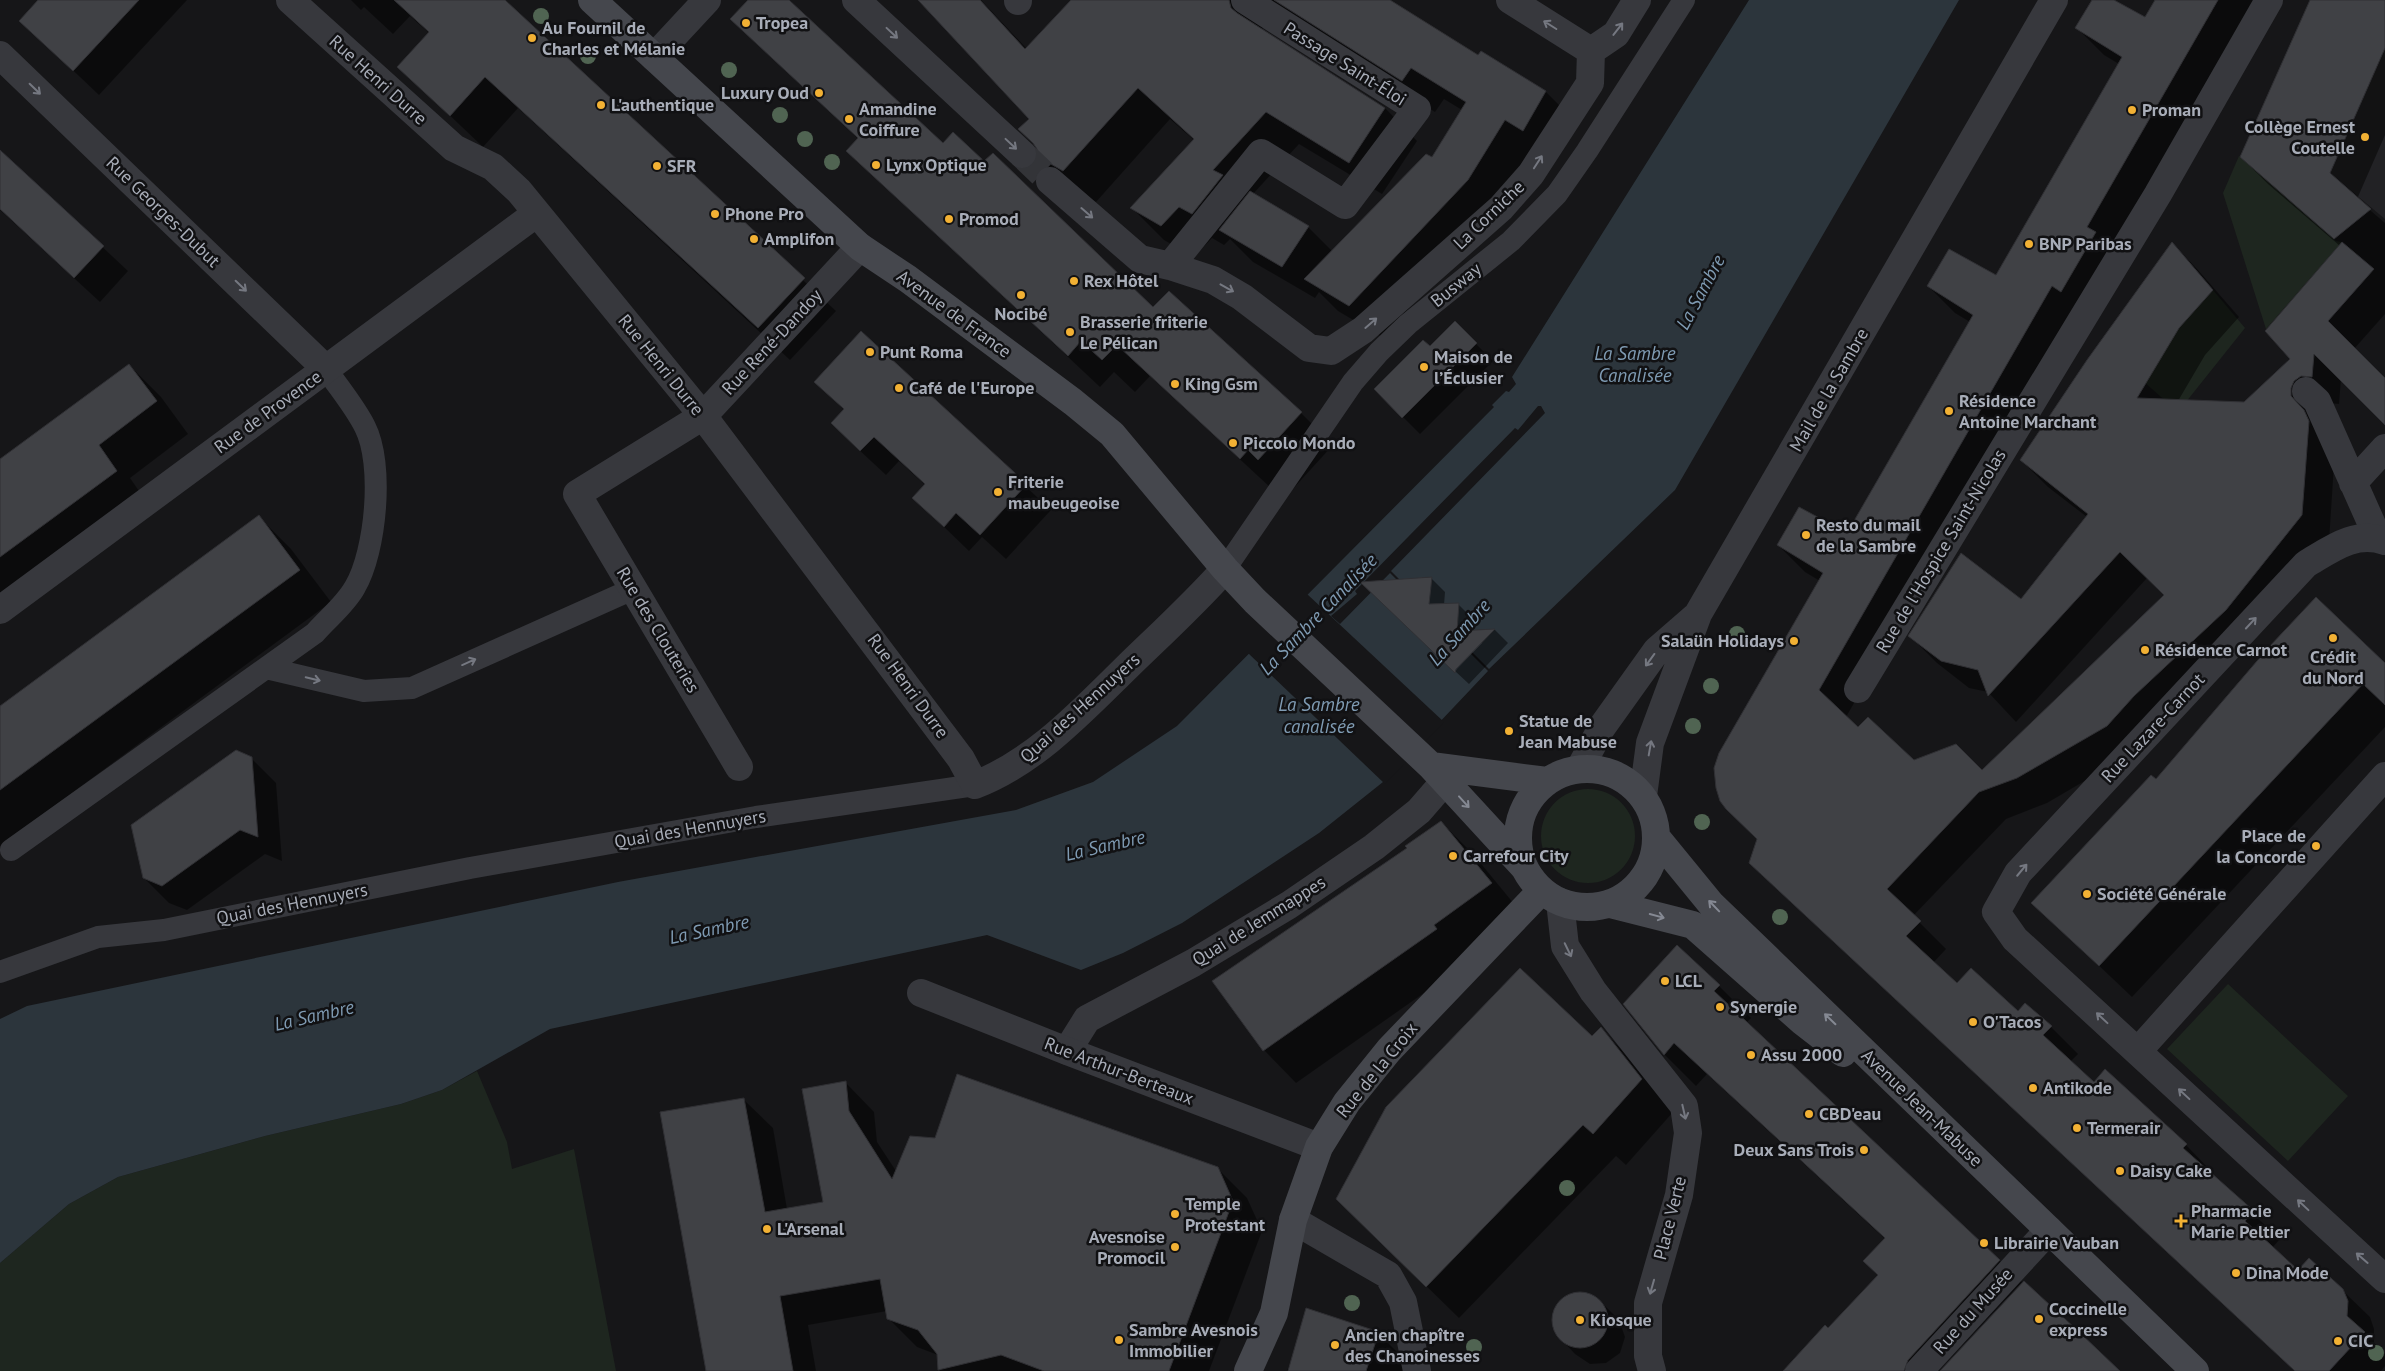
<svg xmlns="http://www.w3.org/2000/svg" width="2385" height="1371" font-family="'PT Sans',sans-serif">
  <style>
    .built { fill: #222225 }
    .green { fill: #1e261f }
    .water { fill: #2c353c }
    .pier { fill: #161618 }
    .shadow { fill: #0007; fill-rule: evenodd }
    .building { fill: #404145; stroke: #303034 }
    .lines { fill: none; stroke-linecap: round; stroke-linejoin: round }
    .minor-tunnel { stroke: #333438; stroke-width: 28; stroke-dasharray: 28 14; stroke-linecap: butt }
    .service { stroke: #37383d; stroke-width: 22 }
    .pedestrian { stroke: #37383d; stroke-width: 28 }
    .minor { stroke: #37383d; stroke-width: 28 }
    .secondary { stroke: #45474d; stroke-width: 28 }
    .tree { fill: #506452 }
    .oneway { stroke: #757881 }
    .oneway2 { stroke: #858993 }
    .poi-dot { fill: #f2b134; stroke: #111113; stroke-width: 2 }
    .labels { text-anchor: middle; stroke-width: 5; stroke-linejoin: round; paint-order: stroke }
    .poi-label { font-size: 18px; font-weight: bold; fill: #a8adb8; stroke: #111113; text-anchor: start }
    .street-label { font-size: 18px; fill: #a8adb8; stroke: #111113 }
    .water-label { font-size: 19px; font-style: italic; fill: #7f9bb3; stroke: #111113 }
  </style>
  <rect width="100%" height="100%" fill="#161618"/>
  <path class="built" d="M2385,48V219L2330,173Z"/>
  <path class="green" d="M2239,156L2336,241L2342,242L2266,329L2223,193Z
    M2213,290L2245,328L2178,412L2143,381L2177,330Z
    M1541 836a47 47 0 1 1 94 0a47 47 0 1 1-94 0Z
    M2228,984L2348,1096L2288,1161L2167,1049Z
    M477,1071L507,1142L512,1169L574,1149L616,1371H0V1263L69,1204L118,1177L265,1136L401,1104L442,1090Z"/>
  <path class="water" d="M1749,0H1959L1675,490L1489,669L1472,652L1486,638V629L1477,630L1464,643L1419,599L1431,587L1432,577H1423L1410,590L1391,571L1545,413L1541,406H1538L1518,430L1515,428L1355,591L1357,594L1331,616L1340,624L1390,573L1488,671L1383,782L1319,833L1182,923L1123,953L1081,970L987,935L550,1029L442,1090L401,1104L265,1136L118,1177L69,1204L0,1263V1019L27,1006L618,882L1016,810L1093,782L1177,726L1494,407L1492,405L1506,391L1509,392L1516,384L1512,377Z"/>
  <path class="pier" d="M1307,594L1444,722L1385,784L1248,653Z"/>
  <path class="shadow" d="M40,0H187L99,95L21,21Z
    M351,0H503L836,311L790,360L518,108L483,147L399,67L429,33L410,16L393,34L364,7L361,10Z
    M749,0H787L943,145L984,163L1153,309L1301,413L1333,445L1291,491L1273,490L1150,376L1135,392L1114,372L1100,387L848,151L858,139L732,19Z
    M920,0H981L1027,49L1073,0H1387L1479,57L1481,53L1546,92L1578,124L1500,212L1382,337L1338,311L1319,292L1315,298L1253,262L1230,239L1224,245L1212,238L1194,257L1164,240L1132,208L1195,141L1170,119L1096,202L1071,188L1038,156L1030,119ZM1287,19L1435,112L1444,99L1462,110L1432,159L1333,252L1308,227L1253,194L1299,144L1382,194L1417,141L1385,108L1262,30L1264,23Z
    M2094,0H2111L2145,19L2156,0H2260L1846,717L1858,728L1914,762L1982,771L2165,596L2147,578L2016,722L1988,692L1969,688L1937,663L1910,636L2021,601L2087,517L2048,487L2021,460L2172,243L2198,270L2239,317L2205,355L2178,401L2245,403L2292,359L2340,246L2268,184L2241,157L2312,0H2385V135L2357,199L2385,223V314L2354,349L2385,379V423L2341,379L2339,404L2328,403L2335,449L2329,542L2134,752L2047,803L2006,819L1913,916L1946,949L1933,963L1957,985L2051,1027L2078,1054L2070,1062L2094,1083L2186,1145L2212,1172L2210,1174L2280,1239L2272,1248L2298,1272L2342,1290L2370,1317L2374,1329V1343L2385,1354V1366L2381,1371H2295L1751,863L1820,581L1805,572L1778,545L1847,535L1970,322L1955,313L1928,286L1996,276L2119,64L2104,55L2077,28Z
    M0,151L128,271L100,302L0,210Z
    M1455,323L1493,361L1420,434L1375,389L1430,347Z
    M861,333L1051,510L1006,559L982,537L969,551L914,498L925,485L899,461L886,475L857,448L844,410L816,382Z
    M129,365L161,397L188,434L130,478L148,504L0,613V460Z
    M259,517L291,549L331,602L0,846V708Z
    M1431,578L1445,592L1444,605L1458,604L1472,618L1471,631L1495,630L1508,643L1469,684L1455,671L1482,643L1376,595Z
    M2385,664V727L2132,997L2033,903L2156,781Z
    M251,758L276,783L282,861L265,854L187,910L169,903L144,878Z
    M1441,822L1473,854L1524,916L1468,962L1296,1083L1264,1050L1409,849Z
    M1719,986L1751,1018L1746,1023L2022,1282L1938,1371H1785L1828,1330L1879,1276L1885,1239L1707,1074L1696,1086L1664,1054L1625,1004Z
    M1601,1029L1633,1061L1674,1111L1626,1165L1616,1156L1459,1318L1370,1231Z
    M846,1083L874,1112L877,1142L896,1171L1217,1168L1247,1198L1262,1231L1209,1371H940L938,1355L917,1347L888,1318L887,1311L808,1325L816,1371H708L744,1100L773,1128L787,1209L824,1203Z
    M1571,1293H1588L1602,1303L1619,1320L1625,1337L1620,1353L1606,1363L1590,1364L1575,1354L1558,1336L1552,1320L1557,1304Z
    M1378,1333L1411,1366L1409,1371H1287L1293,1356Z"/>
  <path class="building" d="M38,0H139L73,71L19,21Z
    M394,0H505L805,278L758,328L485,77L450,116L397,67L429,32Z
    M748,0H789L943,143L953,132L984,161L993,153L1153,307L1169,291L1302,412L1258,460L1248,450L1240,459L1117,345L1102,360L1081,341L1068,356L846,151L858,138L730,19Z
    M918,0H980L1025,49L1071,0H1229L1231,8L1237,13L1385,108L1349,163L1266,112L1213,170L1223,175L1192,214L1179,207L1161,226L1130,208L1194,139L1138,88L1063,171L1037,156V149L1033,143L1018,129L1029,119Z
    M1274,0H1390L1478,55L1481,51L1546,91L1523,131L1505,120L1468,180L1349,306L1304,279L1426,154L1432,157L1466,102L1411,68L1402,81Z
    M2092,0H2114L2145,17L2155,0H2218L2087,227L2096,232L2061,292L2052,286L1819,690L1858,727L1868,717L1914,760L1956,744L1982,770L2164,595L2120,552L1988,696L1978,670L1941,661L1908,636L1961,553L2021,599L2088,514L2020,460L2087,360L2172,242L2213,290L2179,328L2137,398L2244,402L2290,359L2265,331L2342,242L2374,269L2328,321L2385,378V425L2314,354L2312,377L2301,376L2294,381L2291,388V396L2304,410L2309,421L2302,515L2226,610L2134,696L2107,726L2017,778L1979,792L1887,889L1921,921L1906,936L1957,983L1971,968L2018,1011L2025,1003L2052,1026L2043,1035L2094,1082L2105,1069L2187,1144L2183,1148L2254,1211L2245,1221L2298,1270L2309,1258L2343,1289L2348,1301L2347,1316L2365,1332L2329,1371H2295L1749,863L1757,839L1726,809L1720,801L1716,788L1714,768L1719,753L1823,573L1777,545L1799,507L1847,533L1973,315L1927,286L1949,249L1996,275L2122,57L2075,28Z
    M2310,0H2385V48L2330,173L2371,209L2334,239L2240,157Z
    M0,150L104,246L74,278L0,209Z
    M1250,191L1309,226L1282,267L1219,230Z
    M1455,321L1477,343L1402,418L1374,389L1423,340L1430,346Z
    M861,331L1027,484L980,535L956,513L944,527L912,498L925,484L874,437L860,451L831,423L844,409L814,382Z
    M129,364L157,401L99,445L117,471L0,557V459Z
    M259,515L300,570L0,790V706Z
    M1432,577L1429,604L1459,603L1457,631L1495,629L1456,669L1455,673L1360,582Z
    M2316,597L2385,663V705L2363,684L2099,966L2031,903L2151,775L2156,779L2269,647Z
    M236,750L252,757L258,837L240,830L162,886L143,878L131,825Z
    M1441,821L1492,883L1434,925L1437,929L1263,1051L1212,981L1407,848L1405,846Z
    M1677,945L1720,985L1714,991L2000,1260L1908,1360L1904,1371H1783L1825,1325L1828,1328L1878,1275L1863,1261L1885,1238L1674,1043L1664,1055L1623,1004Z
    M1520,968L1592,1036L1601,1027L1642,1079L1593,1134L1583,1125L1426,1287L1336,1199L1386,1107Z
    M957,1074L1218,1167L1233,1201L1169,1371H1044L1001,1355L938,1370L937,1354L918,1330L887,1319L880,1279L780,1296L793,1371H706L660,1112L744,1098L765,1212L823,1202L802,1089L846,1081L849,1111L892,1179L910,1136L935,1138Z
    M2024,1281L2077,1330L2120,1371H1940Z
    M1552 1320a28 28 0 1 1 56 0a28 28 0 1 1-56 0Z
    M1306,1308L1379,1332L1366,1371H1288Z"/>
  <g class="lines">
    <path class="minor-tunnel" d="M1022,154L1050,181"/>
    <path class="service" d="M1225,569L1353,382L1379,352L1408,324L1511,241L1557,194L1587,151L1684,0
      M266,668L364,691L412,688L633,589
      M11,850L315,633C327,619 346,604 355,587C376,551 384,464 365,427C355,407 339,388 326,369
      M0,972L98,937L164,930L470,868L756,817L975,785"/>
    <path class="pedestrian" d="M2306,391L2317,401L2378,538
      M2353,483L2385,448
      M1067,1051L1087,1019L1193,963L1289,905L1374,847L1419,811L1445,781"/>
    <path class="minor" d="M290,0L454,148L493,167L519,191L703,416L961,759L975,785C1035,762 1082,711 1128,666C1161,634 1195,603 1225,569
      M856,0L1022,154
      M1510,0L1591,51
      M1018,1V0
      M0,55L326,369
      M654,57L707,0
      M1050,181L1140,259L1170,266L1213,280L1242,297L1309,348L1331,351L1363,330L1501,208L1531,174L1590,83L1591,51L1616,34L1637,0
      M1170,266L1261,153L1345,205L1417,109L1245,0
      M2385,541C2355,530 2330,550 2306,564L2018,873L1996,912L2015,939L2385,1279
      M0,610L537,213
      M1858,689L2158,194L2269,0
      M739,767L577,494L703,416L860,247
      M1580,768L1602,727L1657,650L1695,617
      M1643,796L1650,743L1698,614L2054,0
      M1560,902L1565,946L1593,991L1684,1106L1688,1133L1679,1195L1648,1303V1356L1652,1371
      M921,993L1067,1051L1319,1147
      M2138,1051L2385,776
      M1293,1220L1388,1275L1403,1302L1417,1371
      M1919,1371L2049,1230"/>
    <path class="secondary" d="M592,0L860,247L908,279L1073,402L1112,434L1225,569L1255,601L1431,766L1523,866
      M1431,766L1547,781
      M1518 838a69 69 0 1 1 138 0a69 69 0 1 1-138 0Z
      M1657,838L1711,904L2195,1371
      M1610,904L1693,925L1803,1022L1843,1053
      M1248,1371L1274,1313L1293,1220L1319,1147L1347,1102L1389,1050L1541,891"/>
  </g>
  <g class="tree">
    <circle cx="541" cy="16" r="8"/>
    <circle cx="588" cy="56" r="8"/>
    <circle cx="729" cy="70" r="8"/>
    <circle cx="780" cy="115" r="8"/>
    <circle cx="805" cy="139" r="8"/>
    <circle cx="832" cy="162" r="8"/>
    <circle cx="1737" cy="634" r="8"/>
    <circle cx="1711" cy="686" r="8"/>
    <circle cx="1693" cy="726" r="8"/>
    <circle cx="1702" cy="822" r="8"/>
    <circle cx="1780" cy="917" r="8"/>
    <circle cx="1567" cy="1188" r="8"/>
    <circle cx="1352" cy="1303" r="8"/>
    <circle cx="1474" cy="1347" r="8"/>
    <circle cx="2376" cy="1353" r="8"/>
  </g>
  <defs><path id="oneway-shaft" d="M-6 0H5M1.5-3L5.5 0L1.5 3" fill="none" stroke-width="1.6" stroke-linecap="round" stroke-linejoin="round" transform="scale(1.25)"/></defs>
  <g class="oneway">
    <use href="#oneway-shaft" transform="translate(1550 25) rotate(-148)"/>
    <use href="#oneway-shaft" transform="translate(1618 29) rotate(-52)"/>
    <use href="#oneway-shaft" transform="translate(892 33) rotate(43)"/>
    <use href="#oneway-shaft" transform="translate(35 89) rotate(44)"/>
    <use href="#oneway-shaft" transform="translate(1011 144) rotate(43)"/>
    <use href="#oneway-shaft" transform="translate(1538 162) rotate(-57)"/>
    <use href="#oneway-shaft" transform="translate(1087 213) rotate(41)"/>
    <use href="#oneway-shaft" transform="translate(241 286) rotate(44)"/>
    <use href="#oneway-shaft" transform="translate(1227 288) rotate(29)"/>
    <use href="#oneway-shaft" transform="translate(1371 323) rotate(-41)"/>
    <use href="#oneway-shaft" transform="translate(2251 623) rotate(-47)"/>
    <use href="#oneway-shaft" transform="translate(1650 660) rotate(126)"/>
    <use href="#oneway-shaft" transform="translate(469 662) rotate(-24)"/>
    <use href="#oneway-shaft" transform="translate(313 679) rotate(13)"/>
    <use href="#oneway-shaft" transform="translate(1650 748) rotate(-80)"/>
    <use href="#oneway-shaft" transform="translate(2022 870) rotate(-50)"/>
    <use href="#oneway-shaft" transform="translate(1568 950) rotate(64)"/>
    <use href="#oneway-shaft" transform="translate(2102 1018) rotate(-137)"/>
    <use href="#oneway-shaft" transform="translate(2184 1094) rotate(-137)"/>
    <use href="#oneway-shaft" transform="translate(1684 1112) rotate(77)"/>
    <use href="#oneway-shaft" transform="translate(2303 1205) rotate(-137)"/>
    <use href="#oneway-shaft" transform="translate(2362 1258) rotate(-139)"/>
    <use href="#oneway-shaft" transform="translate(1652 1287) rotate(106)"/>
  </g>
  <g class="oneway2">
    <use href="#oneway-shaft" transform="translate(1464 802) rotate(48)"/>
    <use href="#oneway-shaft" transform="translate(1714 906) rotate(-134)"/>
    <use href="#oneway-shaft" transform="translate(1657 916) rotate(15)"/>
    <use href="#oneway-shaft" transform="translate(1830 1019) rotate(-136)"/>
  </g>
  <g class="poi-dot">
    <circle cx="746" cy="23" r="5"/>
    <circle cx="532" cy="38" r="5"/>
    <circle cx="819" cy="93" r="5"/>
    <circle cx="601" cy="105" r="5"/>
    <circle cx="2132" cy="110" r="5"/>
    <circle cx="849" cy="119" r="5"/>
    <circle cx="2365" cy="137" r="5"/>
    <circle cx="876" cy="165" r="5"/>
    <circle cx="657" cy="166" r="5"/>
    <circle cx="715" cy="214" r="5"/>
    <circle cx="949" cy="219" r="5"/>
    <circle cx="754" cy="239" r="5"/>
    <circle cx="2029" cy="244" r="5"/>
    <circle cx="1074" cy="281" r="5"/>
    <circle cx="1021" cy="295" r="5"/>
    <circle cx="1070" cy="332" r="5"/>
    <circle cx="870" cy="352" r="5"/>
    <circle cx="1424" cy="367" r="5"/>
    <circle cx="1175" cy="384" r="5"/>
    <circle cx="899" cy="388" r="5"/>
    <circle cx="1949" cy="411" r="5"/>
    <circle cx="1233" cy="443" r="5"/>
    <circle cx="998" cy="492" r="5"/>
    <circle cx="1806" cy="535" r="5"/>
    <circle cx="2333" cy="638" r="5"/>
    <circle cx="1794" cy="641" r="5"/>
    <circle cx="2145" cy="650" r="5"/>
    <circle cx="1509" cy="731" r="5"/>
    <circle cx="2316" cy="846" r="5"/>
    <circle cx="1453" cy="856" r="5"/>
    <circle cx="2087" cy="894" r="5"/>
    <circle cx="1665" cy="981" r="5"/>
    <circle cx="1720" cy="1007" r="5"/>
    <circle cx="1973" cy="1022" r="5"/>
    <circle cx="1751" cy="1055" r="5"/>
    <circle cx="2033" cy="1088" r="5"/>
    <circle cx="1809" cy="1114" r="5"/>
    <circle cx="2077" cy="1128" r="5"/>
    <circle cx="1864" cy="1150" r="5"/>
    <circle cx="2120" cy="1171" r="5"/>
    <circle cx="1175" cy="1214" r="5"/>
    <path d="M2178.5 1213.5h5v5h5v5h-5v5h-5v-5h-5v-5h5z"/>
    <circle cx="767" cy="1229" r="5"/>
    <circle cx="1984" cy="1243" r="5"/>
    <circle cx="1175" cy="1247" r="5"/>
    <circle cx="2236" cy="1273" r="5"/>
    <circle cx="2039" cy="1319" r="5"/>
    <circle cx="1580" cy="1320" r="5"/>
    <circle cx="1119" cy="1340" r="5"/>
    <circle cx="2338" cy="1341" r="5"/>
    <circle cx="1335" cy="1345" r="5"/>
  </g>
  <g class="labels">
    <g class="poi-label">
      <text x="756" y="29">Tropea</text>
      <text x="542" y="34">Au Fournil de<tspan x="542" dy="21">Charles et Mélanie</tspan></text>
      <text x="809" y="99" text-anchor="end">Luxury Oud</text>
      <text x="611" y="111">L'authentique</text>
      <text x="859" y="115">Amandine<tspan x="859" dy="21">Coiffure</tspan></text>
      <text x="2142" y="116">Proman</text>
      <text x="2355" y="133" text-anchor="end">Collège Ernest<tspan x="2355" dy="21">Coutelle</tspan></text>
      <text x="886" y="171">Lynx Optique</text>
      <text x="667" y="172">SFR</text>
      <text x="725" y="220">Phone Pro</text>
      <text x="959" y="225">Promod</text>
      <text x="764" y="245">Amplifon</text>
      <text x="2039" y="250">BNP Paribas</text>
      <text x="1084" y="287">Rex Hôtel</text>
      <text x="1021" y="320" text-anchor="middle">Nocibé</text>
      <text x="1080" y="328">Brasserie friterie<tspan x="1080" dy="21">Le Pélican</tspan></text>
      <text x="880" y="358">Punt Roma</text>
      <text x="1434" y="363">Maison de<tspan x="1434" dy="21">l’Éclusier</tspan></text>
      <text x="1185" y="390">King Gsm</text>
      <text x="909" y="394">Café de l'Europe</text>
      <text x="1959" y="407">Résidence<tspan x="1959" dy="21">Antoine Marchant</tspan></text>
      <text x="1243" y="449">Piccolo Mondo</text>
      <text x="1008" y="488">Friterie<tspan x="1008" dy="21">maubeugeoise</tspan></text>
      <text x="1816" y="531">Resto du mail<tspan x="1816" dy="21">de la Sambre</tspan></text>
      <text x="1784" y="647" text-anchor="end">Salaün Holidays</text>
      <text x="2155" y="656">Résidence Carnot</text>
      <text x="2333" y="663" text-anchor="middle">Crédit<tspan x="2333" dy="21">du Nord</tspan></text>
      <text x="1519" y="727">Statue de<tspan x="1519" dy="21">Jean Mabuse</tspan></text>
      <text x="2306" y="842" text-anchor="end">Place de<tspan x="2306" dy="21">la Concorde</tspan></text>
      <text x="1463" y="862">Carrefour City</text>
      <text x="2097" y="900">Société Générale</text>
      <text x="1675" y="987">LCL</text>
      <text x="1730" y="1013">Synergie</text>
      <text x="1983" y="1028">O'Tacos</text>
      <text x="1761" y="1061">Assu 2000</text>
      <text x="2043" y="1094">Antikode</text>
      <text x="1819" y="1120">CBD'eau</text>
      <text x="2087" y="1134">Termerair</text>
      <text x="1854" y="1156" text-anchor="end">Deux Sans Trois</text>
      <text x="2130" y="1177">Daisy Cake</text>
      <text x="1185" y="1210">Temple<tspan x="1185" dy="21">Protestant</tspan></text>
      <text x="2191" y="1217">Pharmacie<tspan x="2191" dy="21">Marie Peltier</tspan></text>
      <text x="777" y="1235">L'Arsenal</text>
      <text x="1165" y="1243" text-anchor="end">Avesnoise<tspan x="1165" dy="21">Promocil</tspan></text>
      <text x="1994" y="1249">Librairie Vauban</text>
      <text x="2246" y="1279">Dina Mode</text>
      <text x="2049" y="1315">Coccinelle<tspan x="2049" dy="21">express</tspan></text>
      <text x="1590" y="1326">Kiosque</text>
      <text x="1129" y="1336">Sambre Avesnois<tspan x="1129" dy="21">Immobilier</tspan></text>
      <text x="1345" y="1341">Ancien chapître<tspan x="1345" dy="21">des Chanoinesses</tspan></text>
      <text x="2348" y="1347">CIC</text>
    </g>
    <g class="street-label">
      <text transform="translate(1345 64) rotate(32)" y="6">Passage Saint-Éloi</text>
      <text transform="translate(378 80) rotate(42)" y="6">Rue Henri Durre</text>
      <text transform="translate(163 212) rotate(44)" y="6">Rue Georges-Dubut</text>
      <text transform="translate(1489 215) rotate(-44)" y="6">La Corniche</text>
      <text transform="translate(1456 285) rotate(-39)" y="6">Busway</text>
      <text transform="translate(954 314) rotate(36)" y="6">Avenue de France</text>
      <text transform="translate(772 342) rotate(-47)" y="6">Rue René-Dandoy</text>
      <text transform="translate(661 365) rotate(51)" y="6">Rue Henri Durre</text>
      <text transform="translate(1829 390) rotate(-60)" y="6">Mail de la Sambre</text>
      <text transform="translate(268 412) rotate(-36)" y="6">Rue de Provence</text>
      <text transform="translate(1941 551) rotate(-59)" y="6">Rue de l'Hospice Saint-Nicolas</text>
      <text transform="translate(658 630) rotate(59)" y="6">Rue des Clouteries</text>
      <text transform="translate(908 686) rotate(54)" y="6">Rue Henri Durre</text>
      <text transform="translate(1080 708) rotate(-42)" y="6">Quai des Hennuyers</text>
      <text transform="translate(2153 728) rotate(-47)" y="6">Rue Lazare-Carnot</text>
      <text transform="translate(690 829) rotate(-10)" y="6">Quai des Hennuyers</text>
      <text transform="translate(292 904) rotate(-11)" y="6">Quai des Hennuyers</text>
      <text transform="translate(1259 921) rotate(-32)" y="6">Quai de Jemmappes</text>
      <text transform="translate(1377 1070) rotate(-51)" y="6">Rue de la Croix</text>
      <text transform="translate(1119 1071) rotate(21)" y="6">Rue Arthur-Berteaux</text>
      <text transform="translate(1922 1108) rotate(44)" y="6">Avenue Jean-Mabuse</text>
      <text transform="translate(1670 1218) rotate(-76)" y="6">Place Verte</text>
      <text transform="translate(1973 1311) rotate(-48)" y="6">Rue du Musée</text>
    </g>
    <g class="water-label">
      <text transform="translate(1700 292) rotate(-62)" y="7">La Sambre</text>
      <text x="1635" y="360">La Sambre<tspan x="1635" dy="22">Canalisée</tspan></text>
      <text transform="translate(1318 614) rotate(-46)" y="7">La Sambre Canalisée</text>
      <text transform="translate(1459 632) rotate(-48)" y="7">La Sambre</text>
      <text x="1319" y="711">La Sambre<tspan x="1319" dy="22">canalisée</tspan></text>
      <text transform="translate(1105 845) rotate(-13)" y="7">La Sambre</text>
      <text transform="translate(709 929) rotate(-12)" y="7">La Sambre</text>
      <text transform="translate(314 1015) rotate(-13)" y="7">La Sambre</text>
    </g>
  </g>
</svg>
